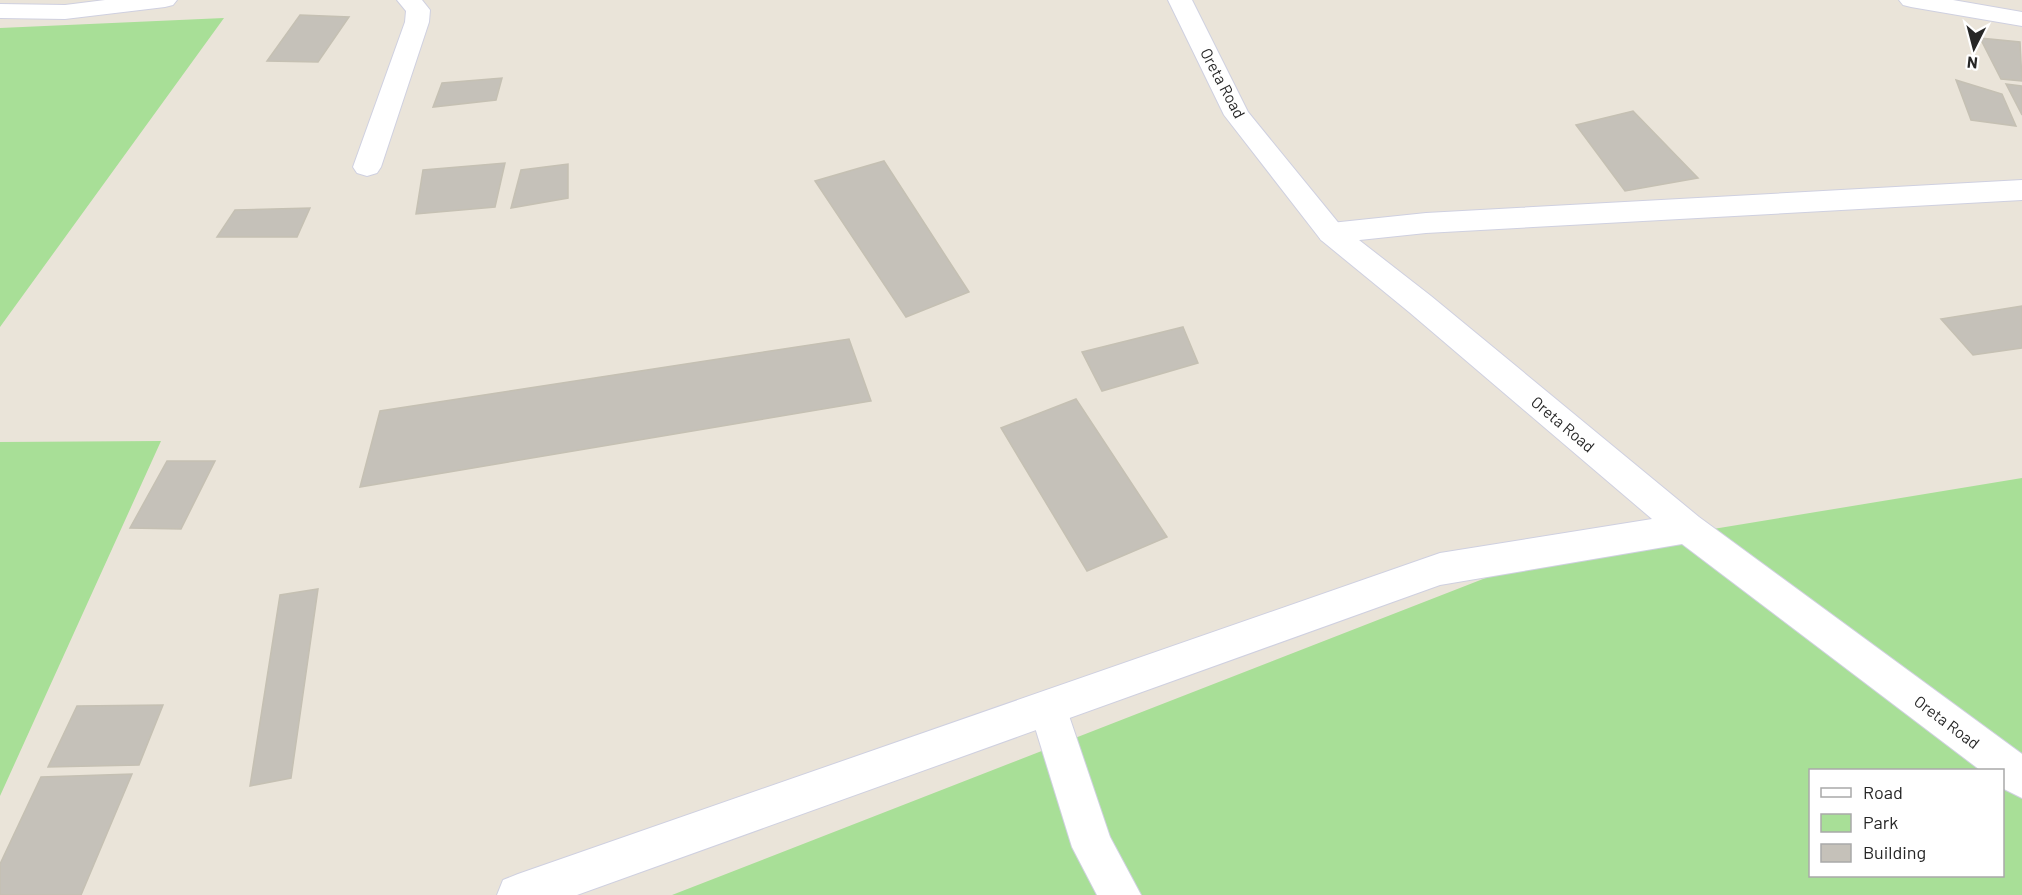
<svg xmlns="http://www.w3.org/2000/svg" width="2022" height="895" font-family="Barlow,sans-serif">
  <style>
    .green { fill: #a8df97; fill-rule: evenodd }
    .building { fill: #c5c1b9; stroke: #c5c0b3; stroke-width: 1.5 }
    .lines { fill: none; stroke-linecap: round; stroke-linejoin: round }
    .street-casing { stroke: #cfd0e0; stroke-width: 2 }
    .secondary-casing { stroke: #cfd0e0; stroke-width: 2 }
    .street { fill: #fff; fill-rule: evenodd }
    .secondary { fill: #fff; fill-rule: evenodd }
    .labels { text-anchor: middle; stroke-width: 4.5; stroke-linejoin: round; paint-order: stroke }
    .street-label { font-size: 16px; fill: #272727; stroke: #fff }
  </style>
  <rect width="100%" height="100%" fill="#eae4d9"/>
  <path class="green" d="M224,18L0,327V28Z
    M161,441L0,796V442Z
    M2022,478V895H672L1537,558ZM1810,770H2002V876H1810Z"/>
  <path class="building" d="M300,15L349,17L318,62L267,61Z
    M1980,38L2020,42L2022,81L2001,79Z
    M502,78L496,100L433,107L442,83Z
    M1956,80L2002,94L2016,126L1971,120Z
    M2006,84L2022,86V115Z
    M1633,111L1698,178L1625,191L1576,125Z
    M884,161L969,292L906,317L815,181Z
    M505,163L495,207L416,214L423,170Z
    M568,164V198L511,208L521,170Z
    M310,208L297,237H217L235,210Z
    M2022,306V348L1973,355L1941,319Z
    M1183,327L1198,363L1102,391L1082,352Z
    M849,339L871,401L360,487L380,411Z
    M1076,399L1167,537L1087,571L1001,428Z
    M167,461H215L181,529L130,528Z
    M318,589L291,778L250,786L280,595Z
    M163,705L139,765L48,767L77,706Z
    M132,774L81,895H0V864L41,777Z"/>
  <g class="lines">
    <g class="street-casing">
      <path id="street" d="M105,0H177L173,5L165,7L65,19L0,18V4L65,5Z
        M397,0H422L430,10L429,22L381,167L377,173L367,176L357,173L353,167L405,22L406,11Z
        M1899,0H1953L2022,12V26L1911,7L1903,5Z
        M2022,180V200L1426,233L1331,243L1321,240L1317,233L1321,226L1331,223L1426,213Z
        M1048,690L1062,695L1110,837L1141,895H1097L1072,847L1029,708L1034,695Z"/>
    </g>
    <g class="secondary-casing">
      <path id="secondary" d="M1168,0H1192L1248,112L1341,226L1431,296L1699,517L2022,754V798L2002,788V770H1980L1682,544L1440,585L577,895H497L503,880L518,874L1440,553L1652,519L1409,312L1321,240L1224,115Z"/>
    </g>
    <use href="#street" class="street"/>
    <use href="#secondary" class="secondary"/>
  </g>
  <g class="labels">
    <g class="street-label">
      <text transform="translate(1223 83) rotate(62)" y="6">Oreta Road</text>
      <text transform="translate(1563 424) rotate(40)" y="6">Oreta Road</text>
      <text transform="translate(1947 722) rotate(37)" y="6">Oreta Road</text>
    </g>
  </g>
  <rect x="1809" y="769" width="195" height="108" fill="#ffffff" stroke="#a9a9a9" stroke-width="1.5"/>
  <rect x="1821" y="788" width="30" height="9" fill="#ffffff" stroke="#a9a9a9" stroke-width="1.5"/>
  <text x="1863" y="799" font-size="18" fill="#272727">Road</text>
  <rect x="1821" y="814" width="30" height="18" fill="#a8df97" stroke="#a9a9a9" stroke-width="1.5"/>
  <text x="1863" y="829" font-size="18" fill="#272727">Park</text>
  <rect x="1821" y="844" width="30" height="18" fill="#c5c1b9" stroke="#a9a9a9" stroke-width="1.5"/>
  <text x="1863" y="859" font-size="18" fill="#272727">Building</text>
  <g transform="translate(1974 48) rotate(186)" stroke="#ffffff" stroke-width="4.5" paint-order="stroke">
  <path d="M0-4.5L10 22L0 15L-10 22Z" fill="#272727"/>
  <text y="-9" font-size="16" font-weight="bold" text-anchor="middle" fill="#272727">N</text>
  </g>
</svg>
